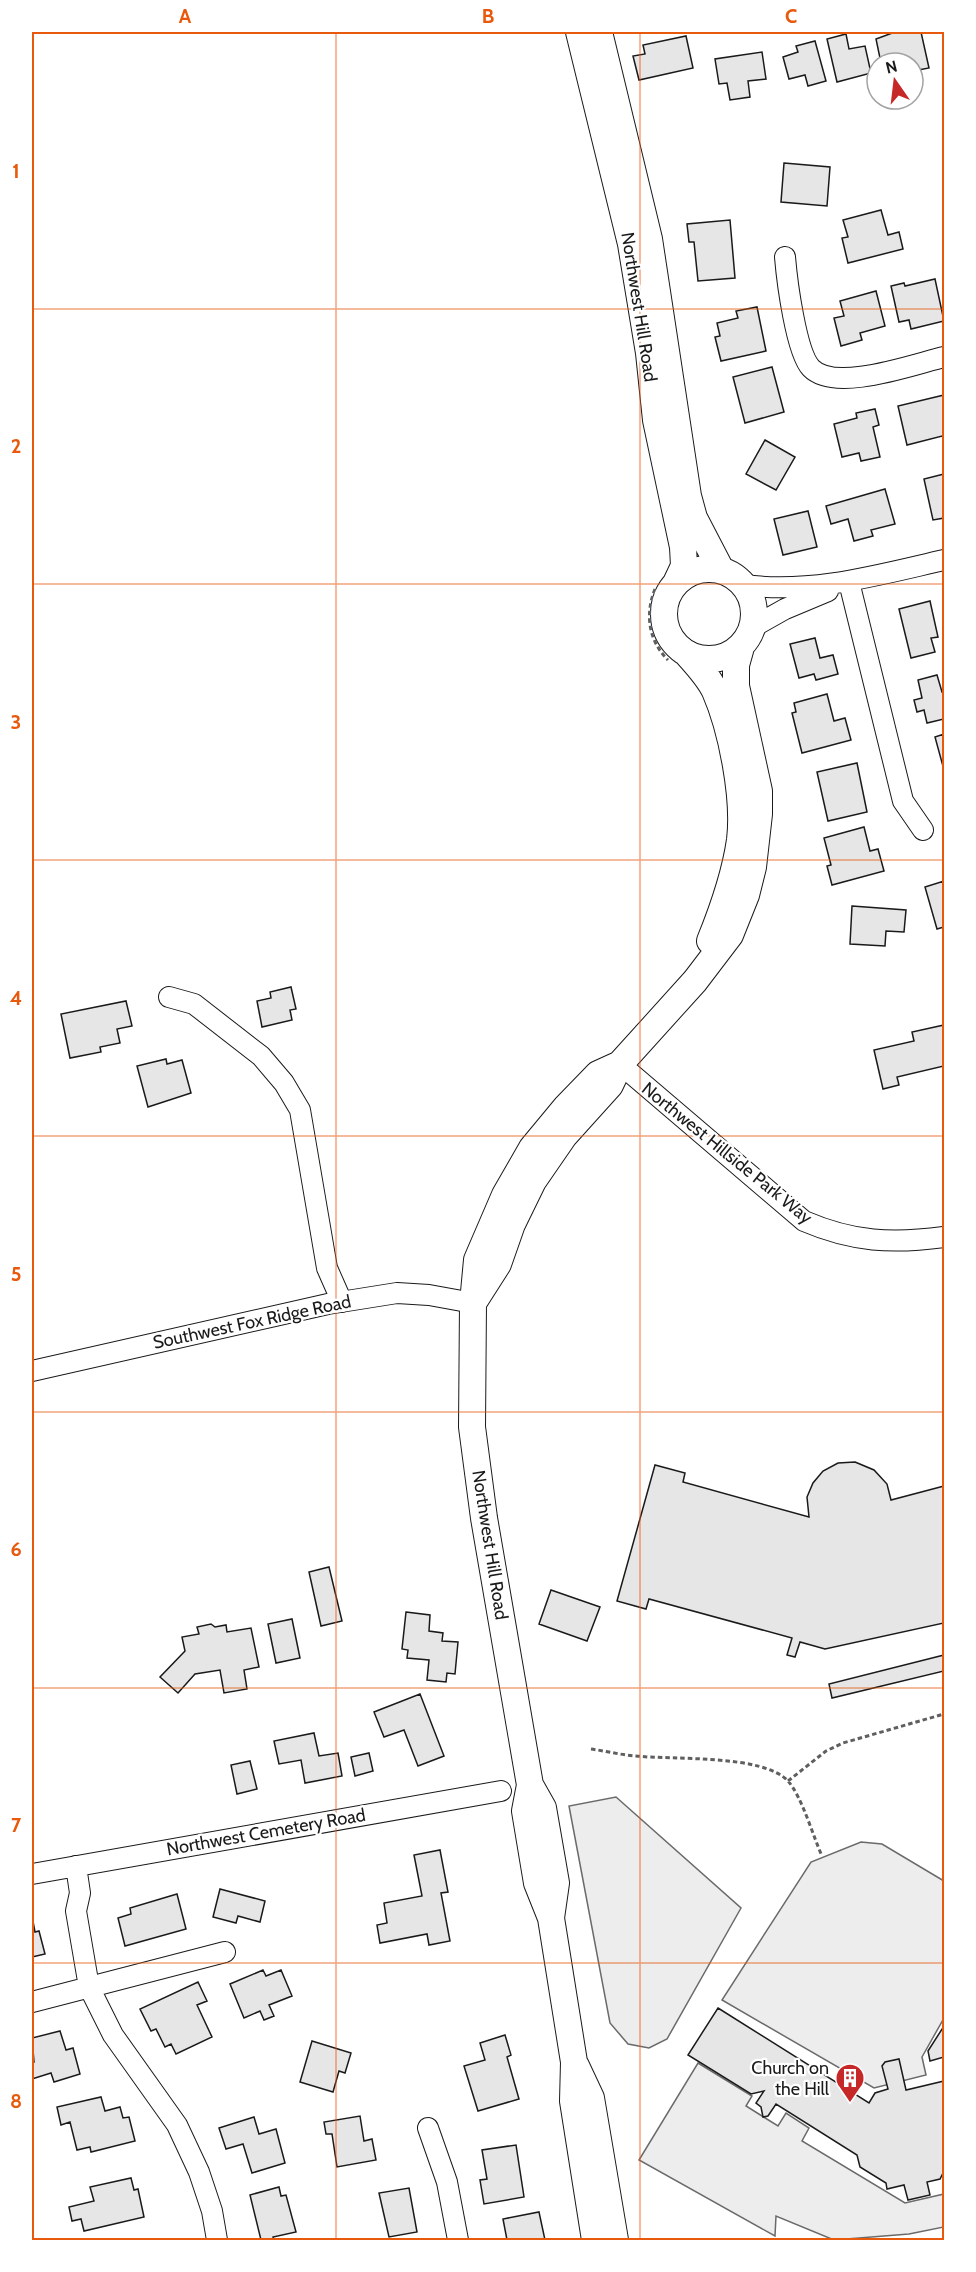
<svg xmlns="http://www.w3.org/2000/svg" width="976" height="2272" font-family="Cabin,sans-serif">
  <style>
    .parking { fill: #ededed; stroke: #6a6a6a; stroke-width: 1.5 }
    .building { fill: #e6e6e6; stroke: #1a1a1a; stroke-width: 1.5 }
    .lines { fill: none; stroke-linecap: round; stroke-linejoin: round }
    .minor-casing { stroke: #1a1a1a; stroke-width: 22 }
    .major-casing { stroke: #1a1a1a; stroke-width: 28 }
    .path { stroke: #5f5f5f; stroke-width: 3; stroke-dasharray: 4.5 3; stroke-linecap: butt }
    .minor { stroke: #fff; stroke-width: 20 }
    .major { stroke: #fff; stroke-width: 26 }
    .grid { fill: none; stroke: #e8590c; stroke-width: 1.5; stroke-opacity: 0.55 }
    .labels { text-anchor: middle; stroke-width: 4.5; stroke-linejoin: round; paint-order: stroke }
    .street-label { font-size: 18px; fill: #1a1a1a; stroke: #fff }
    .poi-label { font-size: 18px; fill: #1a1a1a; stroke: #fff; text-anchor: end }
    .neatline { fill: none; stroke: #e8590c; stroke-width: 2 }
    .grid-label { font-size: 20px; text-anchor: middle; font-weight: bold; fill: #e8590c }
  </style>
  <rect width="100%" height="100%" fill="#fff"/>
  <path class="parking" d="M616,1797L741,1908L667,2039L649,2048L628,2044L610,2023L569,1806Z
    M861,1842L882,1844L944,1881V2018L922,2057L926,2075L874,2088L722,2000L811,1862Z
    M698,2063L752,2096L746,2106L778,2126L786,2113L809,2128L802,2141L905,2203L944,2194V2227L909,2234L834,2240L776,2216L775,2236L639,2160Z"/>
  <path class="building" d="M895,32H921L929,68L913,71V63H881L876,39Z
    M846,34L849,49L865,46L871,73L837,82L827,39Z
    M686,36L693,68L639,80L633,56L645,54L643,45Z
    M815,41L826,81L808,86L805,75L789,79L783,57L798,52L796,46Z
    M762,52L766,79L748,81L750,97L730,100L727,83L719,84L715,59Z
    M784,163L830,167L827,206L781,202Z
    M881,210L888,235L899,232L903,249L848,263L842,238L848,237L843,220Z
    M730,220L735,278L698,281L694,242H689L687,224Z
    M935,279L944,321L911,329L909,320L899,322L891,286L904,283L905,286Z
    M876,291L885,326L860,333L862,340L841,346L834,318L844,316L840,301Z
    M757,307L766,351L721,361L715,337L720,336L717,323L738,318L736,311Z
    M772,367L784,412L745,423L733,377Z
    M944,395V439L942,436L907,445L898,406Z
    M875,409L879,425L873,427L880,457L861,461L859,453L842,457L834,424L857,418L856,413Z
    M765,440L795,457L776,490L746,474Z
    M944,474V518L933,520L924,479Z
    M885,489L895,524L871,530L873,536L854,541L848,519L831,524L826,506Z
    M808,511L817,547L783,555L774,519Z
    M930,601L938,637L931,638L935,652L911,658L899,609Z
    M815,638L820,658L833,655L838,674L816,680L814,674L799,678L790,644Z
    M937,675L942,692L944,691V719L927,723L924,710L917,712L914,700L922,698L918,680Z
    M827,694L834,721L845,718L851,740L802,753L792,713L796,712L794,703Z
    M944,734V770L935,737Z
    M857,763L867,812L828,821L817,772Z
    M864,827L870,851L878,849L884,871L832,885L827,866L831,865L824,838Z
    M944,881V927L937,929L925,887Z
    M852,906L906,910L904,932L886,931L885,946L850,944Z
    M291,987L296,1009L290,1010L292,1020L262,1027L257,1001L271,998L270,992Z
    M126,1001L132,1026L117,1029L120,1043L100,1047L101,1052L70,1058L61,1014Z
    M944,1025V1066L897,1077L899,1085L883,1089L874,1050L914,1041L912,1032Z
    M166,1059L167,1064L182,1060L191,1093L148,1107L137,1066Z
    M855,1462L874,1470L887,1484L891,1500L944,1486V1623L825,1649L800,1642L795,1657L787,1655L792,1638L649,1599L646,1609L617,1601L655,1465L685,1473L683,1482L809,1517L807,1497L813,1483L823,1471L838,1463Z
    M329,1567L342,1621L321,1626L309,1572Z
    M551,1590L600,1607L587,1641L539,1624Z
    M406,1612L430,1615L429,1631L443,1633L442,1641L458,1642L455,1674L447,1673L446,1682L427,1680L429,1660L407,1658L408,1650L402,1649Z
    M292,1619L300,1658L276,1663L268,1624Z
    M211,1624L215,1627L226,1625L227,1632L251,1628L259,1667L244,1670L247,1689L224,1693L220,1670L195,1674L178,1693L160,1677L185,1651L182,1637L199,1634L197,1627Z
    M944,1655V1671L832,1698L829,1684Z
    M420,1694L444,1756L418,1766L404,1730L384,1737L374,1712Z
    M314,1733L319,1756L338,1753L342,1776L305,1783L301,1760L279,1764L274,1741Z
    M369,1753L373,1771L355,1776L351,1757Z
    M250,1761L257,1789L237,1794L231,1765Z
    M440,1850L448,1892L441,1893L450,1941L429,1945L427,1934L380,1943L377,1925L387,1923L384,1903L422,1896L414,1855Z
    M220,1889L265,1901L260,1922L238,1916L236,1923L213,1917Z
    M177,1894L186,1929L125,1946L118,1918L131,1914L130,1908Z
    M32,1916L35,1932L39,1931L45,1954L32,1957Z
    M263,1970L266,1976L281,1970L292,1996L269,2005L274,2016L264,2020L260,2011L244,2018L230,1984Z
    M198,1982L207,2001L197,2005L212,2037L176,2054L171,2044L165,2047L156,2029L151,2031L140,2009Z
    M718,2008L869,2103L875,2093L888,2089L882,2066L885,2062L899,2059L906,2090L944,2081V2171L940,2179L927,2182L930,2195L908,2200L904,2185L887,2189L886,2183L860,2167L857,2155L776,2104L768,2116L763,2117L761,2107L756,2103L764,2091L751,2094L688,2055Z
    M944,2026V2057L930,2061L928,2051Z
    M60,2031L66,2050L73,2048L80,2074L54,2082L51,2073L32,2079V2062H34L32,2038Z
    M505,2035L511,2055L507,2057L519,2099L478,2111L464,2066L485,2060L480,2043Z
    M312,2041L351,2053L345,2073L339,2071L333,2092L300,2082Z
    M101,2097L105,2111L120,2107L123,2118L129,2117L135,2141L91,2152L90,2147L77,2150L70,2122L61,2125L57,2107Z
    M360,2116L364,2141L372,2139L376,2160L337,2167L332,2134H326L324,2122Z
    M254,2117L259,2134L276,2129L285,2163L252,2173L243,2144L226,2149L219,2128Z
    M516,2145L524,2197L484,2204L480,2180L487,2179L482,2150Z
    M131,2178L134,2190L138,2189L144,2217L84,2231L81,2219L72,2221L69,2207L94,2201L90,2187Z
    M279,2187L281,2196L286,2195L296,2232L273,2237L274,2240H261L250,2195Z
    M409,2188L417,2232L389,2237L379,2193Z
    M539,2212L545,2240H507L503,2219Z"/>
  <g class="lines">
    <g class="minor-casing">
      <path id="minor" d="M785,257C787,281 796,352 811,368C835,393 914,364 944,357
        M849,582L903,801L923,830
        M744,585C812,594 878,575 944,560
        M753,627L785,609L828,591
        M169,997L194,1004L261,1056L284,1083L300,1110L327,1268L342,1302
        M620,1064L804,1221C853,1242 892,1244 944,1237
        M32,1371L328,1304L397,1293L429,1295L473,1303
        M76,1866L80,1893L76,1911L89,1987L113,2035L177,2125L199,2172L212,2211L217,2240
        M32,1874L501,1791
        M32,2002L225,1952
        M428,2128L447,2182L458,2240"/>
    </g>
    <g class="major-casing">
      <path id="major" d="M579,32L631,244L649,353L656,420L683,547L684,566L676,583
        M599,32L649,239L688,496L694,518L721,570
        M664 614a45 45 0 1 1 90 0a45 45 0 1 1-90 0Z
        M688,655C698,666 709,678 715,691C732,730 745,798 740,840C735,875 723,909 710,941
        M475,1300L498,1264L512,1224L533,1181L564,1136L610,1085L620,1064L695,981L730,935L746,895L753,867L759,814V791L736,686V665L741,647
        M530,1785L543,1808L556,1883L551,1918
        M576,2066L591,2098L615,2240
        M595,2240L573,2101L574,2062L551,1918L537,1883L525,1811L530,1785L484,1518L472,1427L473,1303L477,1260L505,1195L532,1148L566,1107L598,1074L620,1064"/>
    </g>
    <path class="path" d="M655,589C645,614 648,640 668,660
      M591,1749C606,1751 621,1755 636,1756C672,1760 763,1754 788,1781C802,1797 813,1836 822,1856
      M788,1781L826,1751L843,1743L944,1714"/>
    <use href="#minor" class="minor"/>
    <use href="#major" class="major"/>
  </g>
  <path class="grid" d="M336,32V2240M640,32V2240M32,309H944M32,584H944M32,860H944M32,1136H944M32,1412H944M32,1688H944M32,1963H944"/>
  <defs>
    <g id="building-pin" transform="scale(1.5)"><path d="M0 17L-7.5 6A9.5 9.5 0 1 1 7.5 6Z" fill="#c62828" stroke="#fff"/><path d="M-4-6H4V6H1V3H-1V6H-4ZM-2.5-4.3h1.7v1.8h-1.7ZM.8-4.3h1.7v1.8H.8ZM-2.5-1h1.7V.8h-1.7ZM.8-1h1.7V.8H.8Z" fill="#fff"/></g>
  </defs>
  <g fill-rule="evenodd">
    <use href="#building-pin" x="850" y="2078"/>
  </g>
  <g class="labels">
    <g class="street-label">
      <text transform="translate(639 307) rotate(81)" y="6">Northwest Hill Road</text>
      <text transform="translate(727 1153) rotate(39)" y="6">Northwest Hillside Park Way</text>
      <text transform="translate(252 1322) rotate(-12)" y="6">Southwest Fox Ridge Road</text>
      <text transform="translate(490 1545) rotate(81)" y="6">Northwest Hill Road</text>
      <text transform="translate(266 1832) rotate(-10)" y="6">Northwest Cemetery Road</text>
    </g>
    <g class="poi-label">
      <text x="829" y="2074">Church on<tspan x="829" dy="21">the Hill</tspan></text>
    </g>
  </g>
  <rect width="976" height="2272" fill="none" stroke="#ffffff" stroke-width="66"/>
  <g transform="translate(895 81) rotate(346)"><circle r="28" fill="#ffffff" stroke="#a3a3a3" stroke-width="1.5"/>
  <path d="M0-4.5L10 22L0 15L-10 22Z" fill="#c62828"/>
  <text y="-9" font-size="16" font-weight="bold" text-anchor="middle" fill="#1a1a1a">N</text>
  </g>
  <rect x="33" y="33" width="910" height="2206" class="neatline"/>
  <g class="grid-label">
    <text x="185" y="23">A</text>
    <text x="488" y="23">B</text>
    <text x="791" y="23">C</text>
    <text x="16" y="178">1</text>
    <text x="16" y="453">2</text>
    <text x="16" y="729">3</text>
    <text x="16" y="1005">4</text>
    <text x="16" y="1281">5</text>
    <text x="16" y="1556">6</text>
    <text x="16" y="1832">7</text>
    <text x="16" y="2108">8</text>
  </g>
</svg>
